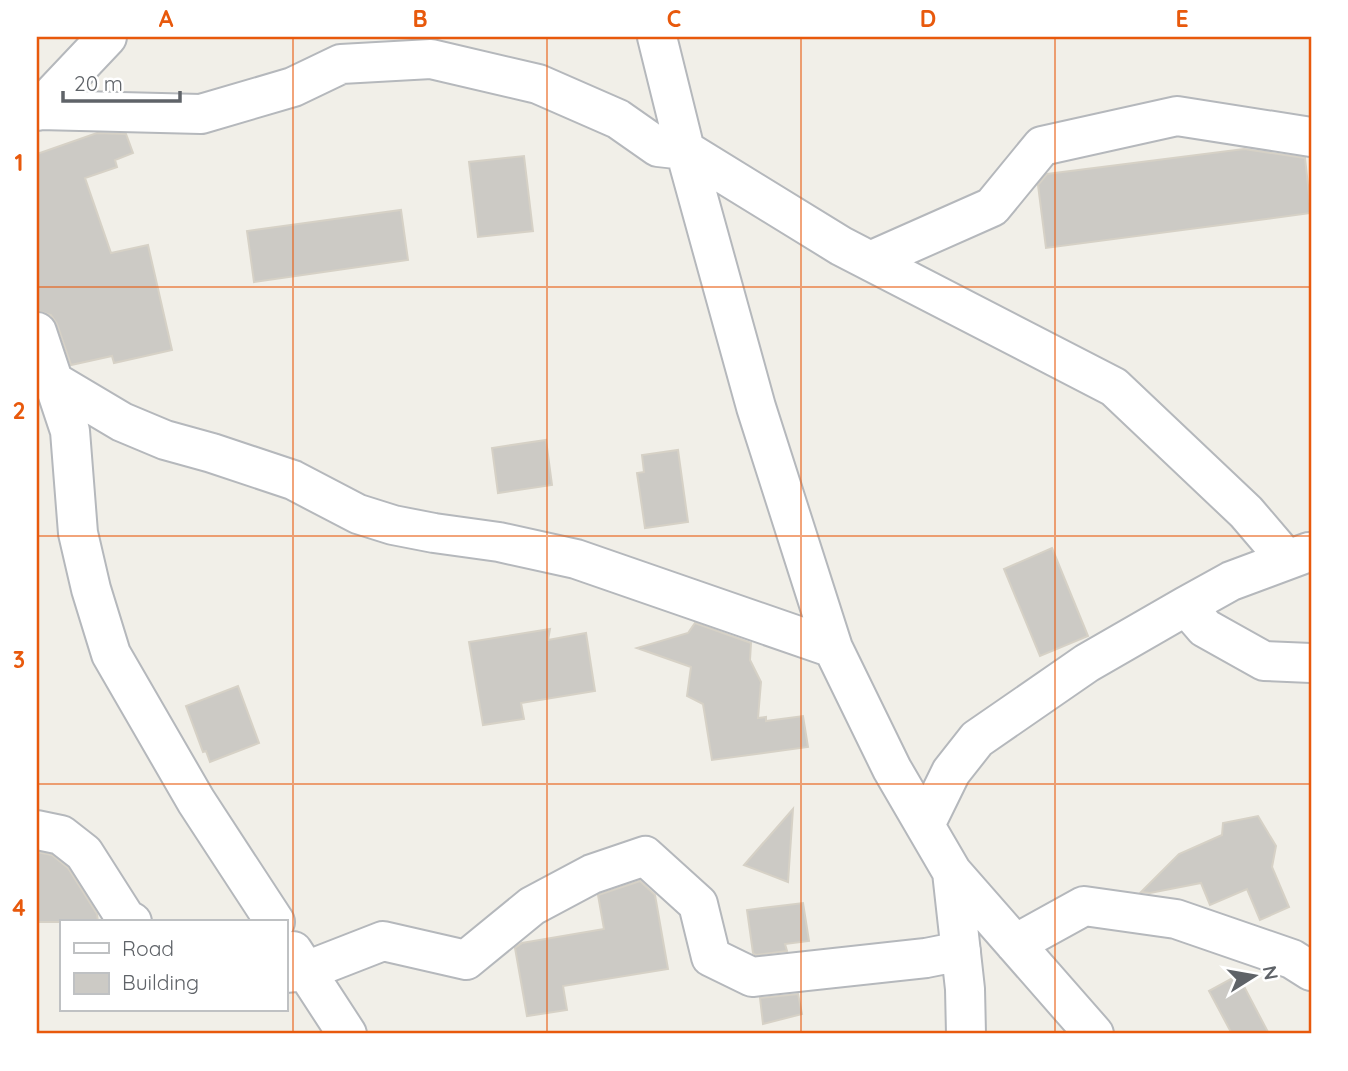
<svg xmlns="http://www.w3.org/2000/svg" width="1348" height="1071" font-family="Quicksand,sans-serif">
  <style>
    .building { fill: #cccac5; stroke: #d6d1c6; stroke-width: 2 }
    .lines { fill: none; stroke-linecap: round; stroke-linejoin: round }
    .minor-casing { stroke: #b5b8bc; stroke-width: 42 }
    .minor { stroke: #fff; stroke-width: 38 }
    .grid { fill: none; stroke: #e8590c; stroke-width: 2; stroke-opacity: 0.55 }
    .neatline { fill: none; stroke: #e8590c; stroke-width: 2.5 }
    .grid-label { font-size: 23px; text-anchor: middle; font-weight: bold; fill: #e8590c }
  </style>
  <rect width="100%" height="100%" fill="#f1efe8"/>
  <path class="building" d="M97,133L126,134L133,153L115,160L117,167L85,178L111,253L148,245L172,350L114,363L112,356L71,365L57,324L51,315L38,311L37,304V154Z
    M1244,149L1305,158L1311,213L1046,248L1038,185L1047,174Z
    M524,156L533,231L478,237L469,162Z
    M401,210L408,260L254,282L247,231Z
    M546,440L552,485L498,493L492,448Z
    M678,450L688,522L645,528L637,473L644,472L642,455Z
    M1052,548L1088,636L1040,656L1004,569Z
    M695,623L751,643L750,660L761,682L758,718L766,717V721L803,716L808,747L712,760L703,704L687,696L691,667L637,648L688,633Z
    M550,629L548,640L586,633L595,691L521,703L524,719L483,725L469,642Z
    M238,686L259,743L210,762L206,751L203,752L186,706Z
    M793,809L788,882L744,865Z
    M1258,816L1276,846L1272,867L1289,907L1260,920L1247,889L1210,905L1201,883L1150,893L1141,892L1179,854L1222,835L1223,823Z
    M37,852L52,855L68,868L97,914L98,922H37Z
    M640,881L655,895L668,969L563,986L567,1010L527,1016L515,948L522,943L604,929L598,895Z
    M803,903L809,941L785,944L787,951L756,955L753,953L747,910Z
    M1238,975L1269,1034H1232L1209,991Z
    M798,994L802,1014L763,1024L760,998Z"/>
  <g class="lines">
    <g class="minor-casing">
      <path id="minor" d="M657,37L685,150L756,407L833,648L892,769L952,872L1094,1034
        M40,110L201,114L293,87L341,64L431,59L538,84L618,119L658,147L685,150L841,246L1114,387L1246,512L1287,560
        M37,111L107,37
        M870,261L992,207L1042,146L1177,116L1311,137
        M37,332L70,431L78,533L91,589L111,654L196,801L275,922
        M53,381L122,422L165,440L212,453L293,480L358,514L393,525L434,533L499,542L576,559L833,648
        M1186,606L1205,628L1264,661L1311,663
        M925,825L951,772L977,739L1087,663L1186,606L1231,581L1309,552
        M37,830L61,835L84,853L126,919L132,922
        M952,872L965,989L966,1034
        M1015,944L1084,906L1176,919L1292,959L1311,971
        M293,951L347,1034
        M285,973L306,971L383,941L466,960L532,906L592,874L645,856L698,904L711,957L752,977L926,958L961,951"/>
    </g>
    <use href="#minor" class="minor"/>
  </g>
  <path class="grid" d="M293,37V1034M547,37V1034M801,37V1034M1055,37V1034M37,287H1311M37,536H1311M37,784H1311"/>
  <rect width="1348" height="1071" fill="none" stroke="#ffffff" stroke-width="77"/>
  <rect x="60" y="920" width="228" height="91" fill="#ffffff" stroke="#bfc1c3" stroke-width="2"/>
  <rect x="74" y="943" width="35" height="10" fill="#ffffff" stroke="#bfc1c3" stroke-width="2"/>
  <text x="122" y="956" font-size="21" fill="#5f6368">Road</text>
  <rect x="74" y="973" width="35" height="21" fill="#cccac5" stroke="#bfc1c3" stroke-width="2"/>
  <text x="122" y="990" font-size="21" fill="#5f6368">Building</text>
  <g transform="translate(1254 976) rotate(79)" stroke="#ffffff" stroke-width="5" paint-order="stroke">
  <path d="M0-5L12 26L0 18L-12 26Z" fill="#5f6368"/>
  <text y="-10" font-size="19" font-weight="bold" text-anchor="middle" fill="#5f6368">N</text>
  </g>
  <path d="M63 91v10h117v-10" fill="none" stroke="#5f6368" stroke-width="3.5"/>
  <text x="74" y="91" font-size="21" fill="#5f6368" stroke="#ffffff" stroke-width="5" paint-order="stroke">20 m</text>
  <rect x="38" y="38" width="1272" height="994" class="neatline"/>
  <g class="grid-label">
    <text x="166" y="27">A</text>
    <text x="420" y="27">B</text>
    <text x="674" y="27">C</text>
    <text x="928" y="27">D</text>
    <text x="1182" y="27">E</text>
    <text x="19" y="171">1</text>
    <text x="19" y="419">2</text>
    <text x="19" y="668">3</text>
    <text x="19" y="916">4</text>
  </g>
</svg>
